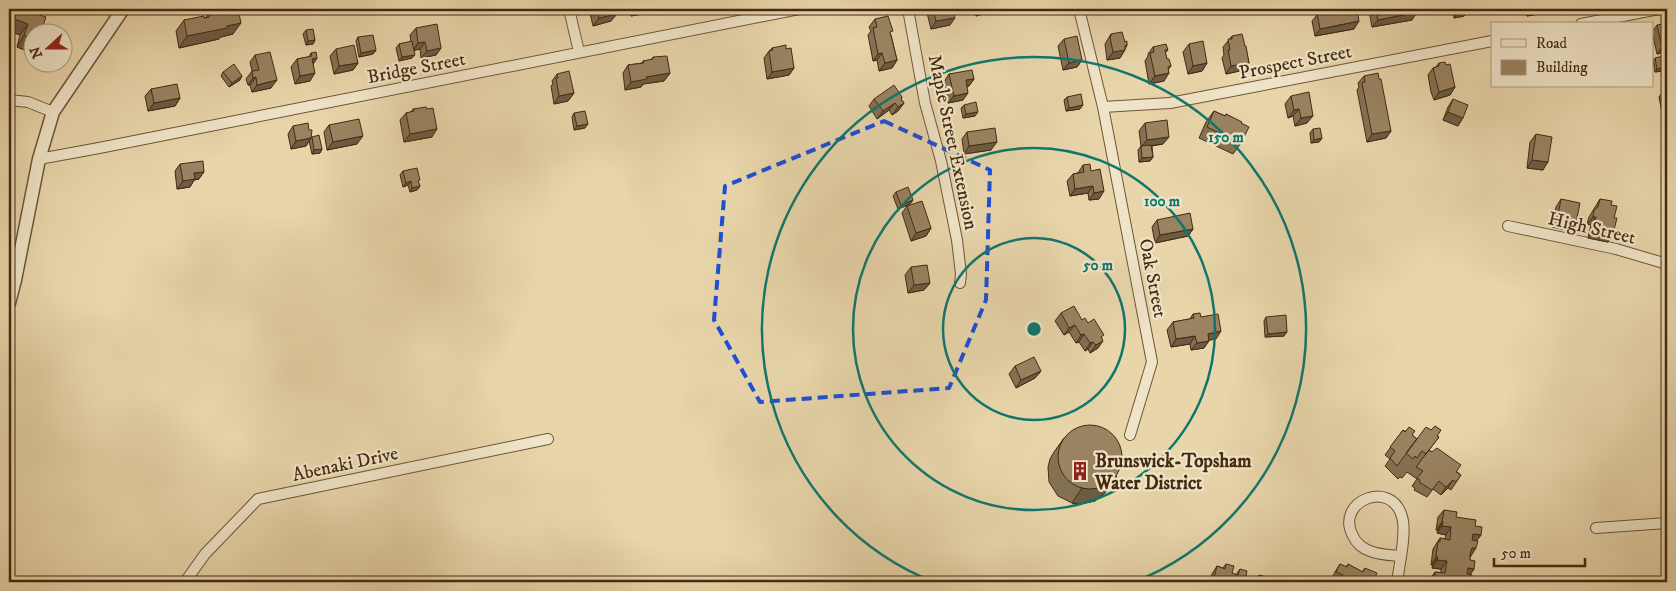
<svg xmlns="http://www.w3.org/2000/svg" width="1676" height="591" font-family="'IM FELL DW Pica',serif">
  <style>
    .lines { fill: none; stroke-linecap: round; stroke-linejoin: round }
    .minor-casing { stroke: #6d5537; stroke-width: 12 }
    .tertiary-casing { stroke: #6d5537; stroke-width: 15 }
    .minor { stroke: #f0e4c8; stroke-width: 10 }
    .tertiary { stroke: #f0e4c8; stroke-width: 12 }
    .wall { fill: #847153; stroke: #442a11 }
    .shaded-wall { fill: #6b5c44; stroke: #442a11 }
    .building { fill: #998361; stroke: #442a11 }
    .marked { fill: none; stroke: #1d4ed8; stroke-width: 4; stroke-dasharray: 10 6; stroke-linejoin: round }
    .ring { fill: none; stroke: #0f766e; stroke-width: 2.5 }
    .labels { text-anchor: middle; stroke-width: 4.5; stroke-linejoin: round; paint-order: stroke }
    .street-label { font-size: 19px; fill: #442a11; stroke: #f0e4c8 }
    .poi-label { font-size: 19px; font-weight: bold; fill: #442a11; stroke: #f0e4c8; text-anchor: start }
    .centre { fill: #0f766e; stroke: #f0e4c8; stroke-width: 2.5 }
    .ring-label { font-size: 15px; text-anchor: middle; font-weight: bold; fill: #0f766e; stroke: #f0e4c8; stroke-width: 4.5; stroke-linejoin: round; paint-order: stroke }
  </style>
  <rect width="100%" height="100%" fill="#e8d5aa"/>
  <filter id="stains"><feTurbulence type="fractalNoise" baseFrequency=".004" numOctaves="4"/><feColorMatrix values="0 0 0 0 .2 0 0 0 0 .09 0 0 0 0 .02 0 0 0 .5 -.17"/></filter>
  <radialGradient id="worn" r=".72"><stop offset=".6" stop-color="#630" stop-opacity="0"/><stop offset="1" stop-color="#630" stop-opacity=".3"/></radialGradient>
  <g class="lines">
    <g class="minor-casing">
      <path id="minor" d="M569,9L579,52
        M908,9L925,103L941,161L957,240L961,274L960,283
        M1079,9L1103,107L1152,362L1130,435
        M1581,24L1659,9
        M9,100L28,102L53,112
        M1103,107L1170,103L1492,41
        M39,159L99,148L799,9
        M1508,226L1616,249L1667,264
        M1596,528L1667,523
        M185,582L205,554L258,499L548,439
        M1397,582C1399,566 1407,532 1402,517C1392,478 1334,501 1353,536C1356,543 1363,549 1370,551C1379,555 1390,555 1400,556"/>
    </g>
    <g class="tertiary-casing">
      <path id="tertiary" d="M9,303L15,280L39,159L53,112L123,9"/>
    </g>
    <use href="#minor" class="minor"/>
    <use href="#tertiary" class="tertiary"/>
  </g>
  <path class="wall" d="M9,9L23,11L24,9H35L33,13L30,52L17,47L20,35L9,31Z
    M222,9L233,34L221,37L219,39L179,48L176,31L184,20L205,18L209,14L220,11Z
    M518,9H552L534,13L533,10L519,13Z
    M589,9H615L611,21L593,26Z
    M630,9H656L653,12L631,16Z
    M930,9H953L950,25L931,29L927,13Z
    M974,9H992L989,12L976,16Z
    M1322,9H1335V10L1354,29L1315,36L1312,21Z
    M1370,9H1417L1412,20L1372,27L1369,11Z
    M1453,9H1479L1478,10L1467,12L1464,16L1454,18Z
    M1526,9H1547L1544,13L1527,16Z
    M875,19L891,35L897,60L892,68L879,71L877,60L873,61L868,35L871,31L869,27Z
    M1657,25L1667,52L1657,54L1652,32Z
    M416,28L441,48L436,55L421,58L420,49L414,50L412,58L399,61L396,48L399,44L411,42L410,35Z
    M306,30L315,40L313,44L306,45L303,34Z
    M1111,34L1125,42L1127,45L1120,58L1107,60L1105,44Z
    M1232,36L1245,46L1249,63L1244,70L1226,74L1222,58L1224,55L1223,47Z
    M358,37L376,50L373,54L359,57L356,41Z
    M1064,39L1082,60L1077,67L1063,70L1058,46Z
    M1189,44L1207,63L1202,71L1188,74L1183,52Z
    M1153,47L1168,50L1165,53L1167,59L1171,66L1168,70L1164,81L1149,84L1145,61L1148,56V54Z
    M772,48L786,49L794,68L789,75L767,79L764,58L769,51Z
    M336,49L358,63L353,70L334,74L330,56Z
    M311,53L317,58L313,64L310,81L295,84L291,67L297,59L309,57Z
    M255,55L271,88L252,92L250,85H248L246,79L252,71L250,62Z
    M653,57L670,73L664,81L643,84L641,87L625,90L623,73L628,65L642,63L643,61L651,60Z
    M1655,58L1662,71L1655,72L1653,61Z
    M1439,63L1455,87L1450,95L1434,100L1431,92L1428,75L1433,68L1436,67Z
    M223,72L240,80L229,87L221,76Z
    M557,74L574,93L568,101L554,104L551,86L553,84L552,81Z
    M949,74L974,79L969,86L967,87L963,100L948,103L944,82Z
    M1364,76L1391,131L1386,138L1367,142L1357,90L1359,87L1358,83Z
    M151,89L180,98L175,106L148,111L145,96Z
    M1662,93L1667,111L1662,112L1659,97Z
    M1291,96L1307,123L1295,126L1293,116L1288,118L1285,104Z
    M902,97L901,99L904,103L898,111L892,115L889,110L877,119L869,106L874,99Z
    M1067,97L1080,109L1066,111L1064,100Z
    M1453,99L1458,126L1443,120L1448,107Z
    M964,105L975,116L963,118L961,108Z
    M413,109H427L432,137L404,142L400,120L406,113L411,112Z
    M1214,111L1225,116L1226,114L1241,123V143L1233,154L1199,138L1206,122Z
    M574,113L585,128L574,130L572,117Z
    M1145,123L1163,144L1152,146L1153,157L1150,161L1139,162L1138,150L1141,146L1139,131Z
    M329,125L357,144L327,150L324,132Z
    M293,126L309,130L311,137L322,149L320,153L312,154L309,141L306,146L291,149L288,134Z
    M1313,129L1322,138L1319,142L1311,143L1310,133Z
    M967,132L991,150L964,154L962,139Z
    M1536,134L1543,170L1527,168L1530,142Z
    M180,164L199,179L194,180L190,187L177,189L175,171Z
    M1083,165L1091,171L1099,199L1089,200L1088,193L1070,196L1067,181L1073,174L1078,173Z
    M403,171L418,182L420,186L417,190L410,192L408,185L403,187L400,175Z
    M1665,180H1667V193L1662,192L1663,184Z
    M896,192L913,200L910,204L898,209L893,196Z
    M1561,199L1576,223L1571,231L1552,227L1556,207Z
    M1600,199L1611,205L1608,242L1588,238L1591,225L1587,224L1589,217Z
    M907,206L931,228L926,236L911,241L902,213Z
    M1157,220L1193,229L1188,236L1155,243L1152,227Z
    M1667,234V252L1664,251L1666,236Z
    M911,267L930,283L924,290L908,293L905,275Z
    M1061,313L1082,320L1088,323L1102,338L1098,348L1090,353L1088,349L1085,351L1079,342L1076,343L1069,332L1064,335L1055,321Z
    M1193,314L1201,317L1216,339L1209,340L1204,348L1191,350L1190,344L1171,347L1167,330L1173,322L1190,319Z
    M1266,317L1284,336L1265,337L1264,321Z
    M1015,366L1041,371L1035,378L1016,388L1009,374Z
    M1403,430L1412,435L1417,439L1437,436L1439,437L1429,450L1461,475L1451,490L1448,488L1441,495L1433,489L1427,497L1414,490L1415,488L1412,486L1417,479L1407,472L1402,478L1400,477L1398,479L1385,466L1390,459L1385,455Z
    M1064,438L1107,491L1095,501L1080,504L1072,503L1058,496L1049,482L1048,467L1050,459L1054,452Z
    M1444,510L1456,517L1475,526L1481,535L1476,541L1471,556H1470V560L1474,569L1470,575L1471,582H1428L1435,572L1441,573V569L1432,568L1433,564L1431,565L1433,549L1440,538L1445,539L1446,535L1437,533L1438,530H1436L1438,517Z
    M1226,564L1232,573L1236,575L1240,569L1246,576L1257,579L1259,575L1265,582H1210L1212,574L1217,566L1223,568Z
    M1340,564L1346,567L1348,564L1362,572L1365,568L1373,582H1336L1331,580L1335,572Z"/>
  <path class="shaded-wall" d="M522,9H534L533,10L519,13Z
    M537,9H552L534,13Z
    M636,9H656L653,12L631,16Z
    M981,9H992L989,12L976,16Z
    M1427,9H1436L1435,10L1424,12Z
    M1466,9H1479L1478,10L1467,12L1464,16L1454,18L1460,11Z
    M1533,9H1547L1544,13L1527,16Z
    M1417,12L1412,20L1372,27L1378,20Z
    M617,14L611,21L593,26L599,18Z
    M9,17L28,24L20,35L9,31Z
    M955,18L950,25L931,29L936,21Z
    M1359,21L1354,29L1315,36L1320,29Z
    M241,23L233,34L221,37L219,39L179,48L187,36Z
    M24,35L32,39V49L30,52L17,47Z
    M315,40L313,44L306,45L308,41Z
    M425,42L420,49L413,51L418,43Z
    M1127,45L1124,51L1125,50L1120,58L1107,60L1113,52Z
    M1667,46V52L1657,54L1662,47Z
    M441,48L436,55L421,58L427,51Z
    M376,50L373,54L359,57L361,53Z
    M882,53L877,60L873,61L878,54Z
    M415,55L412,58L399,61L402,57Z
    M317,58L312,66V59Z
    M897,60L892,68L879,71L885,63Z
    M1082,60L1077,67L1063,70L1069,63Z
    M358,63L353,70L334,74L339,66Z
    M1207,63L1202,71L1188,74L1193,66Z
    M1249,63L1244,70L1226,74L1231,66Z
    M1665,67L1662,71L1655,72L1657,69Z
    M794,68L789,75L767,79L772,72Z
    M315,73L310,81L295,84L300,76Z
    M670,73L664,81L643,84L641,87L625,90L631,82L646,77Z
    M1169,73L1164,81L1149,84L1155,76Z
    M242,76L240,80L229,87L232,83Z
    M256,77L250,85H248L253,78Z
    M974,79L969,86L960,88L966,80Z
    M277,80L271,88L252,92L257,85Z
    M1455,87L1450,95L1434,100L1439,92Z
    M574,93L568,101L554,104L559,96Z
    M968,93L963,100L948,103L954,96Z
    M180,98L175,106L148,111L154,103Z
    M895,103L889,110L877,119L883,111Z
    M904,103L898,111L892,115L898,107Z
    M1083,105L1080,109L1066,111L1069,108Z
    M1665,108H1667V111L1662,112Z
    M1299,109L1293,116L1288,118L1294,110Z
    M978,112L975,116L963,118L966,114Z
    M1448,112L1463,118L1458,126L1443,120Z
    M1313,116L1307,123L1295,126L1301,118Z
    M588,124L585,128L574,130L577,126Z
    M437,129L432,137L404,142L410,134Z
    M1391,131L1386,138L1367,142L1372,134Z
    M363,136L357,144L327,150L333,142Z
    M1169,137L1163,144L1141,147L1147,140Z
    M311,138L306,146L291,149L296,141Z
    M1322,138L1319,142L1311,143L1314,140Z
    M997,142L991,150L964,154L969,146Z
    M322,149L320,153L312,154L314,150Z
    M1153,157L1150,161L1139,162L1142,158Z
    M1532,160L1548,162L1543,170L1527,168Z
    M204,172L199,179L194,180L190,187L177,189L183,181L194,173Z
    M411,181L408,185L403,187L406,183Z
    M420,186L417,190L410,192L412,188Z
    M1093,186L1088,193L1070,196L1075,189Z
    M1665,188L1667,189V193L1662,192Z
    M1104,191L1099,199L1089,200L1094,193Z
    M913,200L910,204L898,209L901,205Z
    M1593,217H1596L1591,225L1587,224Z
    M1557,220L1576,223L1571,231L1552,227Z
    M931,228L926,236L911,241L916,233Z
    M1193,229L1188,236L1155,243L1160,235Z
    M1593,230L1613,234L1608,242L1588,238Z
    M1667,246V252L1664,251Z
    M930,283L924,290L908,293L914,285Z
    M1075,325L1069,332L1064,335L1069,328Z
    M1221,331L1216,339L1203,341L1208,334Z
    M1287,332L1284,336L1265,337L1268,334Z
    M1084,334L1079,342L1076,343L1081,335Z
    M1195,336L1190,344L1171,347L1176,339Z
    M1103,341L1098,348L1090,353L1096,345Z
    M1209,341L1204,348L1191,350L1197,343Z
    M1093,342L1088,349L1085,351L1090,343Z
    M1041,371L1035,378L1016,388L1021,380Z
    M1117,476L1107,491L1095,501L1080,504L1072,503L1082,488Z
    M1453,480L1448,488L1441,495L1446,487Z
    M1442,522H1443L1438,530H1436Z
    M1442,526L1451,527L1446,535L1437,533Z
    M1473,534L1481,535L1475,543L1468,542Z
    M1472,548H1476L1471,556L1466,555Z
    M1436,557H1438L1433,564L1431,565Z
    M1437,560L1447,561L1441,569L1432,568Z
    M1468,568L1474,569L1468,577L1463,575Z"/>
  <path class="building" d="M9,9H17L25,11L26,9H35L33,13L46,17L41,32H32V39L24,35L28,24L9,17Z
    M222,9H238L241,23L227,26V28L187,36L184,20L204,16V18L209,17V14L222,11Z
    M596,9H615L617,14L599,18Z
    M933,9H953L955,18L936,21Z
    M1325,9H1335V10L1342,9H1357L1359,21L1320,29L1317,13L1325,12Z
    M1375,9H1417V12L1378,20Z
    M1459,9H1470L1460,11Z
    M888,16L893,31L890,32L897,60L885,63L882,53L878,54L873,28L877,27L875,19Z
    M1667,23V46L1662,47L1657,25Z
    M437,24L441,48L427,51L425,42L418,43L416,28Z
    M313,29L315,40L308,41L306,30Z
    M1122,32L1125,42L1127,41V45L1125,46V50L1113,52L1110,37L1111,36V34Z
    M1242,34L1245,46H1246L1249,63L1231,66L1228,50H1230L1228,39H1232V36Z
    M373,35L376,50L361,53L358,37Z
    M1077,36L1082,60L1069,63L1064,39Z
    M412,41L415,55L402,57L399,44Z
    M1203,41L1207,63L1193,66L1189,44Z
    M1166,44L1168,50H1165L1167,59H1169L1171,66L1168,67L1169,73L1155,76L1150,53L1154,52L1153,47Z
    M354,45L358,63L339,66L336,49Z
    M786,45V49L791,48L794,68L772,72L769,51L773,50L772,48Z
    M270,52L277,80L257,85L256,77L253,78L252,71L259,70L255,55Z
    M316,52L317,58L312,59L315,73L300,76L297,59L312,56L311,53Z
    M667,56L670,73L646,77L647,79L631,82L628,65L644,63L643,61L653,59V57Z
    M1663,56L1665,67L1657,69L1655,58Z
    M1445,62L1446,65L1450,64L1455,87L1439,92L1433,68L1439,66V63Z
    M234,64L242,76L232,83L223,72Z
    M972,70L974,79L966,80L968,93L954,96L949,74Z
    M569,71L574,93L559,96L556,78H558L557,74Z
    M1378,73L1379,79H1381L1391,131L1372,134L1362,83L1365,82L1364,76Z
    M177,84L180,98L154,103L151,89Z
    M894,85L902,97L901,99L904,103L898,107L895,103L883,111L874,99Z
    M1309,92L1313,116L1301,118L1299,109L1294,110L1291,96Z
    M1667,92V108H1665L1662,93Z
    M1081,94L1083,105L1069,108L1067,97Z
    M1453,99L1468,105L1463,118L1448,112Z
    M976,102L978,112L966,114L964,105Z
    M426,107L427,109L433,108L437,129L410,134L406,113L414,111L413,109Z
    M585,111L588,124L577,126L574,113Z
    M1214,111L1225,116L1226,114L1242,122L1241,123L1249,127L1241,143L1207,127Z
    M359,119L363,136L333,142L329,125Z
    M1167,120L1169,137L1147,140L1145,123Z
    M308,123L309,130H312L311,138L296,141L293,126Z
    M995,128L997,142L969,146L967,132Z
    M1320,128L1322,138L1314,140L1313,129Z
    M1536,134L1552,137L1548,162L1532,160Z
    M319,135L322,149L314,150L312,137Z
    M9,136H10V152H9Z
    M1151,145L1153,157L1142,158L1141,146Z
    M203,161L204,172L194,173L195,179L183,181L180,164Z
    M1090,164L1091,171L1100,169L1104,191L1094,193L1093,186L1075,189L1073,174L1084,172L1083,165Z
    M417,168L420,180L418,181L420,186L412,188L411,181L406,183L403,171Z
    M1665,180H1667V189L1665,188Z
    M908,187L913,200L901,205L896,192Z
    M1561,199L1580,203L1576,223L1557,220Z
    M1600,199L1612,201L1611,205L1617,206L1614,218H1617L1613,234L1593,230L1596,217H1593L1594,210L1598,207Z
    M922,201L931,228L916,233L907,206Z
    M1190,213L1193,229L1160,235L1157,220Z
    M927,265L930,283L914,285L911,267Z
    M1074,306L1082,320L1085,318L1088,323L1094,319L1104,335L1101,337L1103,341L1096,345L1093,342L1090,343L1084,334L1081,335L1075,325L1069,328L1061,313Z
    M1200,313L1201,317L1218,314L1221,331L1208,334L1209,341L1197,343L1195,336L1176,339L1173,322L1194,318L1193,314Z
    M1286,315L1287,332L1268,334L1266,317Z
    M1034,357L1041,371L1021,380L1015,366Z
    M1058 457a32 32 0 1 1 64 0a32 32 0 1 1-64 0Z
    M1435,426L1441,430L1437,436L1439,437L1426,454L1422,451L1417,458L1415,456L1413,459L1406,453L1426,427L1431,430Z
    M1409,427L1415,431L1412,435L1417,439L1397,466L1390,458L1395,451L1390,447L1403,430L1405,432Z
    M1437,448L1461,465L1456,472L1461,475L1456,482L1453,480L1446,487L1439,481L1432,490L1419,482L1420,480L1417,478L1423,471L1416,467L1429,450L1432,452Z
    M1444,510L1457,512L1456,517L1476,520L1475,526L1482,527L1481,535L1473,534L1472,540L1478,541L1476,548H1472L1470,554V560L1475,561L1474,569L1468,568L1467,574L1472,575L1471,582L1467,581V582H1432L1433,575H1435V572L1445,573L1447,561L1437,560L1438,557H1436L1438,541L1440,542V538L1450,540L1451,527L1442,526L1443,522H1442Z
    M1226,564L1234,566L1232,573L1238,575L1240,569L1247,571L1246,576L1258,580L1259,575L1267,577L1265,582H1213L1217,566L1225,569Z
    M1340,564L1347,567L1348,564L1363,572L1365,568L1377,573L1373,582H1340L1343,575L1336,572Z
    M1276,580L1284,582H1275Z"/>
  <path class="marked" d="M884,121L990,170L986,300L949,388L760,402L714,320L725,186Z"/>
  <g class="ring">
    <circle cx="1034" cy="329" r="91"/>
    <circle cx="1034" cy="329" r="181"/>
    <path d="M934 582A272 272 0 1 1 1134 582"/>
  </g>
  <defs>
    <g id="building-bare" transform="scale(1.5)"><path d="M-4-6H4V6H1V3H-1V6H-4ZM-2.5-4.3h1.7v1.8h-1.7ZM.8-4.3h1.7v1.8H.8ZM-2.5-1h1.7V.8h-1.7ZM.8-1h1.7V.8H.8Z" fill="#8f2418" stroke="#f0e4c8" stroke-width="2.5" paint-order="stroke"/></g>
  </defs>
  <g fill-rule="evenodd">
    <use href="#building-bare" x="1080" y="471"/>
  </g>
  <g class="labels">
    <g class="street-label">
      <text transform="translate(1295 61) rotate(-11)" y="7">Prospect Street</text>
      <text transform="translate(416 67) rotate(-11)" y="7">Bridge Street</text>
      <text transform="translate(954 142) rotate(78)" y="7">Maple Street Extension</text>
      <text transform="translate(1592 227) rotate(13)" y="7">High Street</text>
      <text transform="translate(1154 278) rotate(79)" y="7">Oak Street</text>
      <text transform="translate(345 463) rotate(-12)" y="7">Abenaki Drive</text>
    </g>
    <g class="poi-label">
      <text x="1095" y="467">Brunswick-Topsham<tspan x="1095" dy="22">Water District</tspan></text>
    </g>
  </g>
  <circle cx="1034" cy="329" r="8" class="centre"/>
  <g class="ring-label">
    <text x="1226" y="142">150 m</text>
    <text x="1162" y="206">100 m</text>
    <text x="1098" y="270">50 m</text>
  </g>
  <rect width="1676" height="591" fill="none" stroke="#e8d5aa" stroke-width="30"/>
  <rect x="10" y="10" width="1656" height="571" fill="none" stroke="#442a11" stroke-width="2.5"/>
  <rect x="15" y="15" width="1646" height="561" fill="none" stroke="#442a11"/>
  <rect x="1491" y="22" width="162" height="65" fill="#f0e4c8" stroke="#ab9a7f"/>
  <rect x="1501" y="39" width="25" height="8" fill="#f0e4c8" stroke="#ab9a7f"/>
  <text x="1536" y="48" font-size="15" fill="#442a11">Road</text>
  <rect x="1501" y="60" width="25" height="15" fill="#998361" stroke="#ab9a7f"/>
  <text x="1536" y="72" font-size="15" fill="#442a11">Building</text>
  <g transform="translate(48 48) rotate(249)"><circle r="24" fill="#f0e4c8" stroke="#ab9a7f"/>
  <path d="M0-4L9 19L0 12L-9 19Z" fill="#8f2418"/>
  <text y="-8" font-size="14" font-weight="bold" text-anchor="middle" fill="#442a11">N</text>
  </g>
  <path d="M1494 558v8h91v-8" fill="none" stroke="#442a11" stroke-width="2.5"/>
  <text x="1501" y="558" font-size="15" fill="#442a11" stroke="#f0e4c8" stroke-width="4" paint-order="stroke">50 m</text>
  <rect width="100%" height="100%" filter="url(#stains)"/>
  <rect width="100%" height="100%" fill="url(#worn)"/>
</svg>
